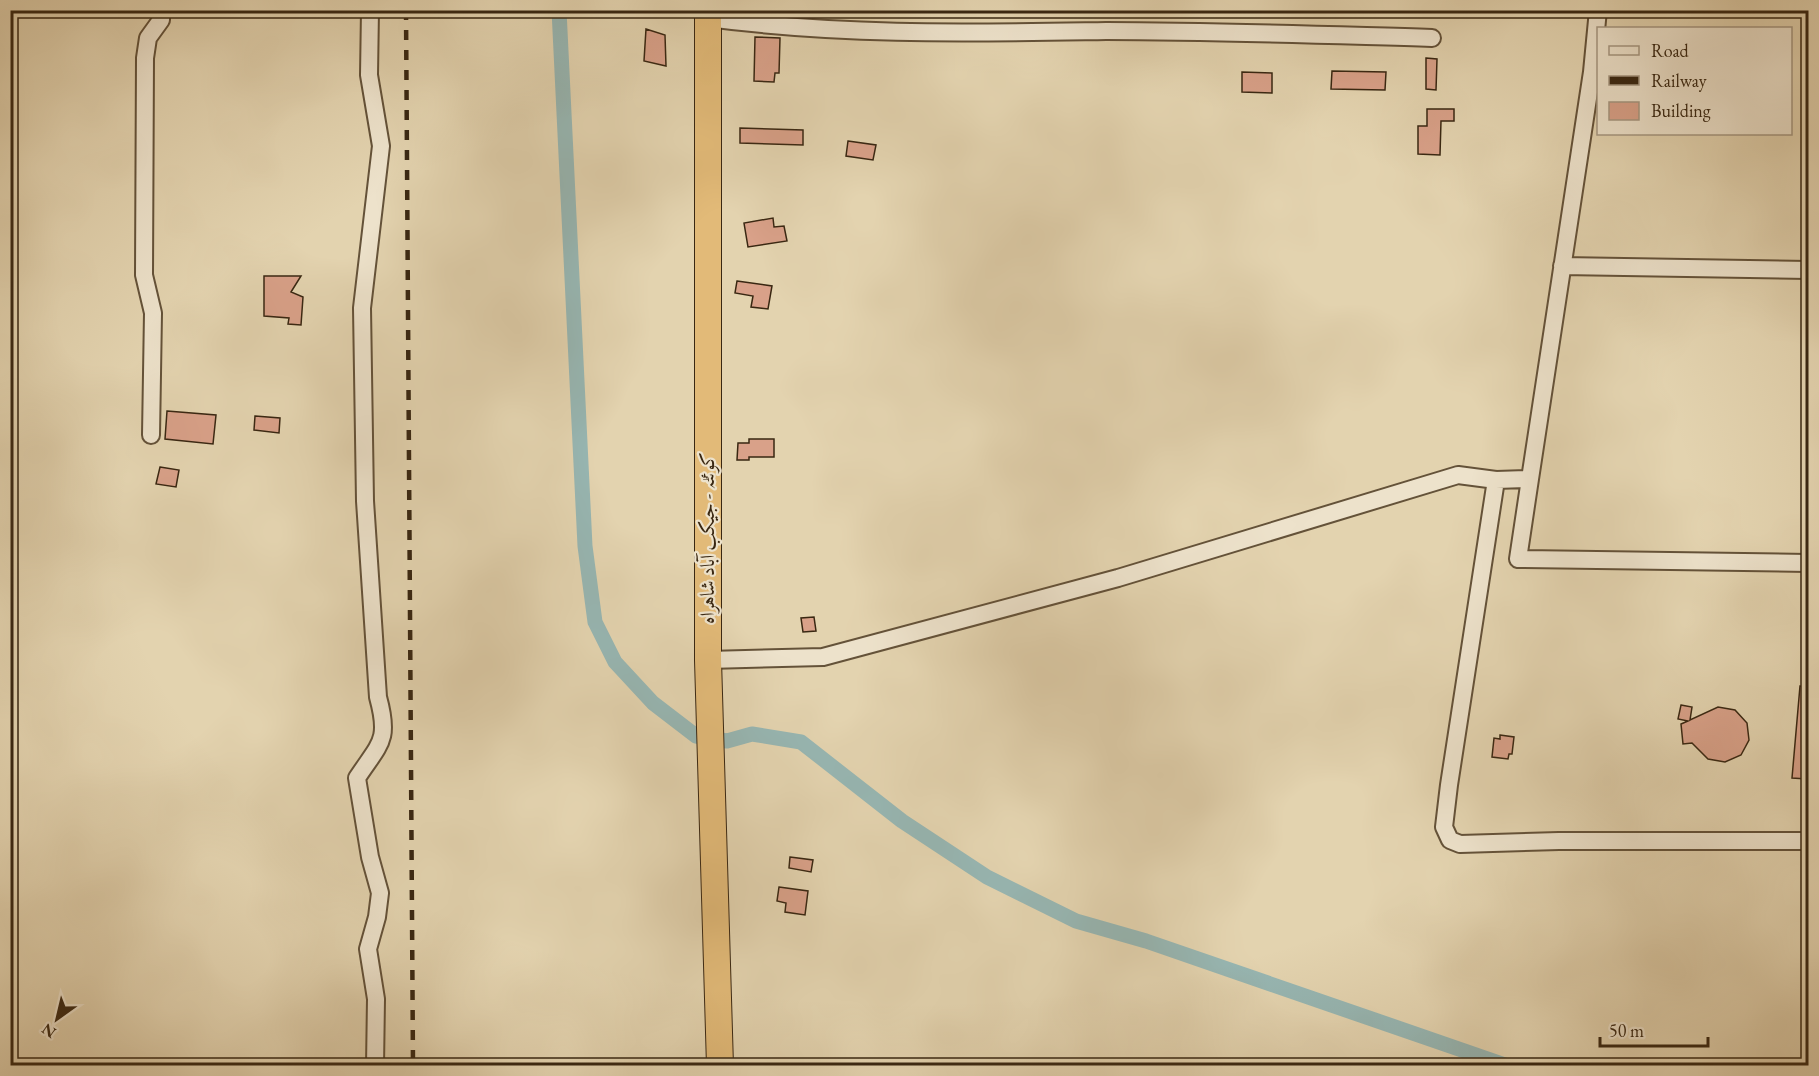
<svg xmlns="http://www.w3.org/2000/svg" width="1819" height="1076" font-family="'EB Garamond',Amiri,serif">
  <style>
    .lines { fill: none; stroke-linecap: round; stroke-linejoin: round }
    .canal { stroke: #97b6b2; stroke-width: 15 }
    .building { fill: #d9a189; stroke: #392712; stroke-width: 1.5 }
    .minor-casing { stroke: #645239; stroke-width: 20 }
    .highway-casing { stroke: #392712; stroke-width: 28 }
    .minor { stroke: #ede2cb; stroke-width: 16 }
    .highway { stroke: #e2ba78; stroke-width: 26 }
    .rail { stroke: #392712; stroke-width: 4.5; stroke-dasharray: 10 10; stroke-linecap: butt }
    .labels { text-anchor: middle; stroke-width: 4.5; stroke-linejoin: round; paint-order: stroke }
    .street-label { font-size: 20px; fill: #392712; stroke: #ede2cb }
  </style>
  <rect width="100%" height="100%" fill="#e3d3af"/>
  <filter id="stains"><feTurbulence type="fractalNoise" baseFrequency=".00333" numOctaves="4"/><feColorMatrix values="0 0 0 0 .2 0 0 0 0 .09 0 0 0 0 .02 0 0 0 .5 -.17"/></filter>
  <radialGradient id="worn" r=".72"><stop offset=".6" stop-color="#630" stop-opacity="0"/><stop offset="1" stop-color="#630" stop-opacity=".3"/></radialGradient>
  <g class="lines">
    <path class="canal" d="M559,10L585,546L595,622L615,662L653,703L696,736L727,741L752,734L801,742L902,821L987,877L1076,921L1146,941L1508,1066"/>
  </g>
  <path class="building" d="M646,29L665,35L666,66L644,61Z
    M755,37L780,38L779,73H775L774,82L754,81Z
    M1426,58L1437,59L1436,90L1426,89Z
    M1332,71L1386,72L1385,90L1331,89Z
    M1242,72L1272,73V93L1242,92Z
    M1427,109H1454V121H1441L1440,155L1418,154V126H1427Z
    M740,128L803,130V145L740,143Z
    M848,141L876,145L873,160L846,156Z
    M773,218L774,227L784,226L787,241L748,247L744,223Z
    M264,276H301L291,292L303,297L301,325L288,324L289,318L264,316Z
    M737,281L772,286L768,309L751,307L753,296L735,293Z
    M167,411L216,415L213,444L165,439Z
    M255,416L280,418L279,433L254,430Z
    M749,439H774V457H749V460H737L738,443H749Z
    M160,467L179,470L176,487L156,484Z
    M814,617L816,631L803,632L801,618Z
    M1800,686L1809,687L1807,779L1792,778Z
    M1681,705L1692,707L1690,720L1718,707L1735,710L1747,723L1749,740L1741,755L1725,762L1708,759L1692,743L1683,744L1681,724L1688,721L1678,719Z
    M1500,735L1514,737L1512,754H1509L1508,759L1492,757L1494,738L1500,739Z
    M790,857L813,860L811,872L789,868Z
    M779,887L808,891L805,915L785,912L786,903L777,901Z"/>
  <g class="lines">
    <g class="minor-casing">
      <path id="minor" d="M370,10L369,75L381,146L362,308L365,501L378,697C390,741 380,743 357,778L370,857L380,893L377,917L368,949L376,999L375,1066
        M708,18C843,36 970,33 1106,31C1214,31 1323,35 1432,38
        M1562,266L1808,270
        M151,435L153,313L144,275L145,58L148,38L161,20V10
        M1530,479L1518,559L1808,563
        M1496,480L1449,785L1444,827L1450,840L1460,844L1559,841H1808
        M708,660L823,657L1118,578L1458,475L1496,480L1530,479L1592,72L1598,10"/>
    </g>
    <g class="highway-casing">
      <path id="highway" d="M708,10V660L720,1066"/>
    </g>
    <use href="#minor" class="minor"/>
    <use href="#highway" class="highway"/>
    <path class="rail" d="M406,10L413,1066"/>
  </g>
  <g class="labels">
    <g class="street-label">
      <text transform="translate(707 538) rotate(-90)" y="7">کوئٹہ - جیکب آباد شاہراہ</text>
    </g>
  </g>
  <rect width="1819" height="1076" fill="none" stroke="#e3d3af" stroke-width="36"/>
  <rect x="12" y="12" width="1795" height="1052" fill="none" stroke="#392712" stroke-width="3"/>
  <rect x="18" y="18" width="1783" height="1040" fill="none" stroke="#392712" stroke-width="1.5"/>
  <rect x="1597" y="27" width="195" height="108" fill="#ede2cb" stroke="#a59781" stroke-width="1.5"/>
  <rect x="1609" y="46" width="30" height="9" fill="#ede2cb" stroke="#a59781" stroke-width="1.5"/>
  <text x="1651" y="57" font-size="18" fill="#392712">Road</text>
  <rect x="1609" y="76" width="30" height="9" fill="#392712" stroke="#a59781" stroke-width="1.5"/>
  <text x="1651" y="87" font-size="18" fill="#392712">Railway</text>
  <rect x="1609" y="102" width="30" height="18" fill="#d9a189" stroke="#a59781" stroke-width="1.5"/>
  <text x="1651" y="117" font-size="18" fill="#392712">Building</text>
  <g transform="translate(57 1019) rotate(214)" stroke="#ede2cb" stroke-width="4.5" paint-order="stroke">
  <path d="M0-4.5L10 22L0 15L-10 22Z" fill="#392712"/>
  <text y="-9" font-size="16" font-weight="bold" text-anchor="middle" fill="#392712">N</text>
  </g>
  <path d="M1600 1037v9h108v-9" fill="none" stroke="#392712" stroke-width="3"/>
  <text x="1609" y="1037" font-size="18" fill="#392712" stroke="#ede2cb" stroke-width="4.5" paint-order="stroke">50 m</text>
  <rect width="100%" height="100%" filter="url(#stains)"/>
  <rect width="100%" height="100%" fill="url(#worn)"/>
</svg>
